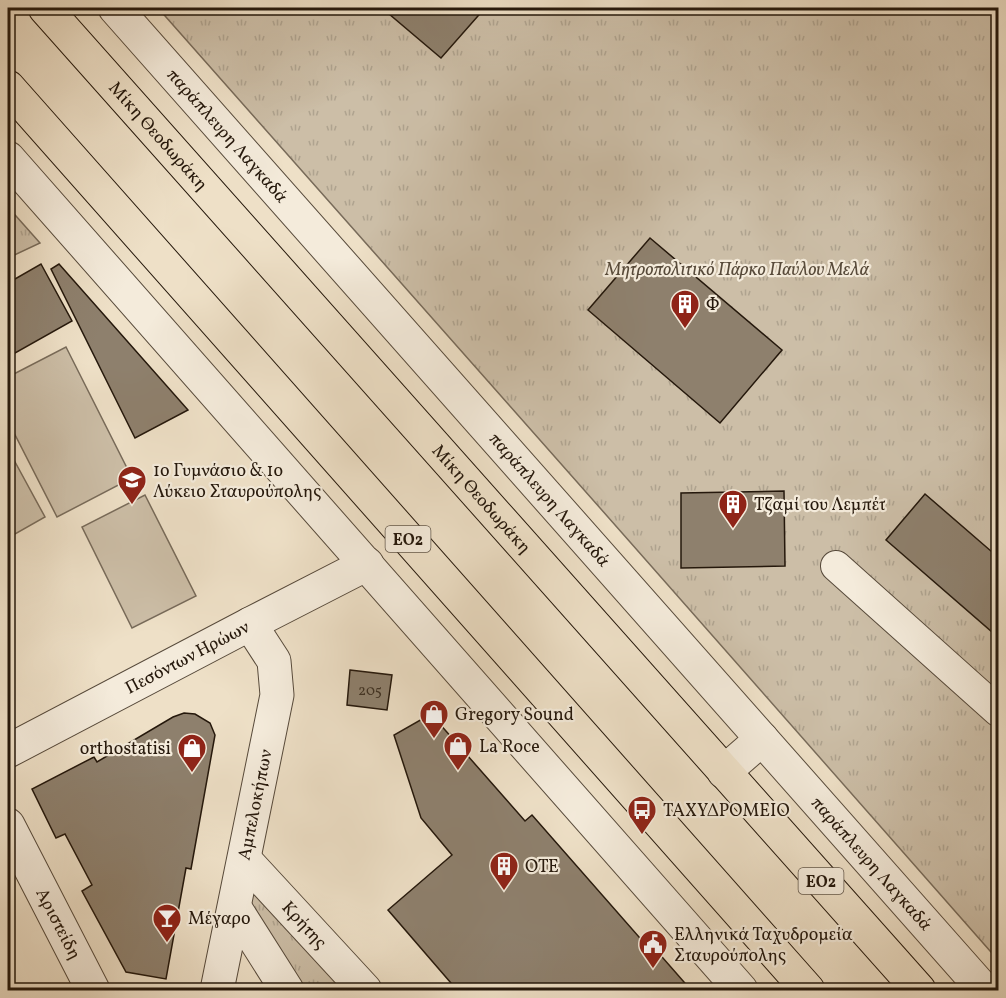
<svg xmlns="http://www.w3.org/2000/svg" width="1006" height="998" font-family="Vollkorn,serif">
  <style>
    .park { fill: url(#park-tufts); stroke: #786b5a; stroke-width: 1.5 }
    .pitch { fill: #ccbea7; stroke: #786b5a; stroke-width: 1.5 }
    .building { fill: #8e806d; stroke: #25180c; stroke-width: 1.5 }
    .lines { fill: none; stroke-linecap: round; stroke-linejoin: round }
    .pedestrian-casing { stroke: #574a3b; stroke-width: 32 }
    .minor-casing { stroke: #574a3b; stroke-width: 35 }
    .tertiary-casing { stroke: #574a3b; stroke-width: 35 }
    .trunk-casing { stroke: #25180c; stroke-width: 35 }
    .pedestrian { stroke: #f4ebdb; stroke-width: 30 }
    .minor { stroke: #f4ebdb; stroke-width: 33 }
    .tertiary { stroke: #f4ebdb; stroke-width: 33 }
    .trunk { stroke: #eee0c7; stroke-width: 33 }
    .labels { text-anchor: middle; stroke-width: 4.5; stroke-linejoin: round; paint-order: stroke }
    .number-label { font-size: 15px; fill: #3f3224 }
    .shield { fill: #f4ebdb; stroke: #63574a; stroke-width: 1.5 }
    .shield-label { font-size: 16px; font-weight: bold; fill: #25180c }
    .street-label { font-size: 18px; fill: #25180c; stroke: #f4ebdb }
    .park-label { font-size: 18px; font-style: italic; fill: #574a3a; stroke: #f4ebdb }
    .poi-label { font-size: 18px; fill: #25180c; stroke: #f4ebdb; text-anchor: start }
  </style>
  <defs>
    <pattern id="park-tufts" width="24" height="20" patternUnits="userSpaceOnUse" patternTransform="scale(1.5)"><rect width="24" height="20" fill="#ccbea7"/><path d="M3 7l-1-3M5 7V3M7 7l1-3M15 17l-1-3M17 17v-4M19 17l1-3" fill="none" stroke="#afa38f"/></pattern>
  </defs>
  <rect width="100%" height="100%" fill="#eee0c7"/>
  <filter id="stains"><feTurbulence type="fractalNoise" baseFrequency=".00333" numOctaves="4"/><feColorMatrix values="0 0 0 0 .2 0 0 0 0 .09 0 0 0 0 .02 0 0 0 .5 -.17"/></filter>
  <radialGradient id="worn" r=".72"><stop offset=".6" stop-color="#630" stop-opacity="0"/><stop offset="1" stop-color="#630" stop-opacity=".3"/></radialGradient>
  <path class="park" d="M158,8H998V960C720,641 437,326 158,8Z
    M8,207L40,243L8,258Z
    M245,860L365,990H287L235,908Z"/>
  <path class="pitch" d="M66,347L132,478L57,517L8,421V377Z
    M8,449L45,517L8,538Z
    M145,495L196,596L132,628L82,527Z"/>
  <path class="building" d="M382,8H485L441,58Z
    M650,238L782,350L720,423L588,310Z
    M41,264L72,321L8,357V283Z
    M59,264L188,410L135,438L51,269Z
    M784,491L785,566L681,568V493Z
    M925,494L999,558V638L886,540Z
    M350,670L392,675L387,710L347,705Z
    M184,713L195,714L210,723L215,735L191,869L186,868L166,979L126,972L82,891L92,885L65,834L56,838L32,789L94,757L97,762L173,717Z
    M431,714L525,821L532,815L653,953L656,950L691,990H457L388,910L452,855L421,818L394,735Z"/>
  <g class="lines">
    <g class="pedestrian-casing">
      <path id="pedestrian" d="M836,566L998,711"/>
    </g>
    <g class="minor-casing">
      <g id="minor">
        <path id="s1" d="M8,751L250,624"/>
        <path id="s2" d="M8,825L93,990"/>
        <path id="s3" d="M245,860L365,990"/>
        <path d="M235,908L287,990"/>
      </g>
    </g>
    <g class="tertiary-casing">
      <g id="tertiary">
        <path id="s4" d="M115,8L984,990"/>
        <path d="M8,158L741,990"/>
        <path d="M724,772L762,739"/>
        <path id="s5" d="M217,990L277,695L274,661L250,624L367,564"/>
      </g>
    </g>
    <g class="trunk-casing">
      <g id="trunk">
        <path id="s6" d="M45,8L919,990"/>
        <path d="M8,87L808,990"/>
      </g>
    </g>
    <use href="#pedestrian" class="pedestrian"/>
    <use href="#minor" class="minor"/>
    <use href="#tertiary" class="tertiary"/>
    <use href="#trunk" class="trunk"/>
  </g>
  <defs>
    <g id="building-pin" transform="scale(1.5)"><path d="M0 17L-7.5 6A9.5 9.5 0 1 1 7.5 6Z" fill="#8f2418" stroke="#f4ebdb"/><path d="M-4-6H4V6H1V3H-1V6H-4ZM-2.5-4.3h1.7v1.8h-1.7ZM.8-4.3h1.7v1.8H.8ZM-2.5-1h1.7V.8h-1.7ZM.8-1h1.7V.8H.8Z" fill="#fff"/></g>
    <g id="school-pin" transform="scale(1.5)"><path d="M0 17L-7.5 6A9.5 9.5 0 1 1 7.5 6Z" fill="#8f2418" stroke="#f4ebdb"/><path d="M0-5L7-2L0 1L-7-2ZM-4 1L0 2.5L4 1V4Q0 6-4 4Z" fill="#fff"/></g>
    <g id="shop-pin" transform="scale(1.5)"><path d="M0 17L-7.5 6A9.5 9.5 0 1 1 7.5 6Z" fill="#8f2418" stroke="#f4ebdb"/><path d="M-5-2.5h2.3a2.7 3.5 0 0 1 5.4 0H5L5.5 6h-11ZM-1.5-2.5h3a1.5 2.3 0 0 0-3 0Z" fill="#fff"/></g>
    <g id="bus-pin" transform="scale(1.5)"><path d="M0 17L-7.5 6A9.5 9.5 0 1 1 7.5 6Z" fill="#8f2418" stroke="#f4ebdb"/><path d="M-5-6H5V4H4V6H2V4H-2V6H-4V4H-5ZM-3.5-4V0h7V-4ZM-3.5 1.2v1.5H-2V1.2ZM2 1.2v1.5H3.5V1.2Z" fill="#fff"/></g>
    <g id="bar-pin" transform="scale(1.5)"><path d="M0 17L-7.5 6A9.5 9.5 0 1 1 7.5 6Z" fill="#8f2418" stroke="#f4ebdb"/><path d="M-6-5H6L.8 .8V4.5H3.5V6h-7V4.5H-.8V.8Z" fill="#fff"/></g>
    <g id="civic-pin" transform="scale(1.5)"><path d="M0 17L-7.5 6A9.5 9.5 0 1 1 7.5 6Z" fill="#8f2418" stroke="#f4ebdb"/><path d="M-.6-6.5H3V-4.5H.6V-3L4-1V1h2V6H-6V1h2V-1L-.6-3ZM-1.2 2.5V6h2.4V2.5Z" fill="#fff"/></g>
  </defs>
  <g fill-rule="evenodd">
    <use href="#building-pin" x="685" y="304"/>
    <use href="#school-pin" x="132" y="480"/>
    <use href="#building-pin" x="733" y="504"/>
    <use href="#shop-pin" x="434" y="714"/>
    <use href="#shop-pin" x="458" y="746"/>
    <use href="#shop-pin" x="192" y="748"/>
    <use href="#bus-pin" x="642" y="810"/>
    <use href="#building-pin" x="504" y="866"/>
    <use href="#bar-pin" x="167" y="918"/>
    <use href="#civic-pin" x="653" y="944"/>
  </g>
  <g class="labels">
    <g class="number-label">
      <text x="370" y="695">205</text>
    </g>
    <g class="shield">
      <rect x="385.5" y="526" width="45" height="26" rx="4.5"/>
      <rect x="798.5" y="868" width="45" height="26" rx="4.5"/>
    </g>
    <g class="shield-label">
      <text x="408" y="545">ΕΟ2</text>
      <text x="821" y="887">ΕΟ2</text>
    </g>
    <g class="street-label">
      <text dy="6" stroke="none"><textPath href="#s4" startOffset="170">παράπλευρη Λαγκαδά</textPath></text>
      <text dy="6" stroke="none"><textPath href="#s6" startOffset="171">Μίκη Θεοδωράκη</textPath></text>
      <text dy="6" stroke="none"><textPath href="#s6" startOffset="657">Μίκη Θεοδωράκη</textPath></text>
      <text dy="6" stroke="none"><textPath href="#s4" startOffset="656">παράπλευρη Λαγκαδά</textPath></text>
      <text dy="6" stroke="none"><textPath href="#s1" startOffset="202">Πεσόντων Ηρώων</textPath></text>
      <text dy="6" stroke="none"><textPath href="#s5" startOffset="189">Αμπελοκήπων</textPath></text>
      <text dy="6" stroke="none"><textPath href="#s4" startOffset="1142">παράπλευρη Λαγκαδά</textPath></text>
      <text dy="6" stroke="none"><textPath href="#s2" startOffset="111">Αριστείδη</textPath></text>
      <text dy="6" stroke="none"><textPath href="#s3" startOffset="88">Κρήτης</textPath></text>
    </g>
    <g class="park-label">
      <text x="737" y="275">Μητροπολιτικό Πάρκο Παύλου Μελά</text>
    </g>
    <g class="poi-label">
      <text x="706" y="310">Φ</text>
      <text x="153" y="476">1ο Γυμνάσιο &amp; 1ο<tspan x="153" dy="21">Λύκειο Σταυρούπολης</tspan></text>
      <text x="754" y="510">Τζαμί του Λεμπέτ</text>
      <text x="455" y="720">Gregory Sound</text>
      <text x="479" y="752">La Roce</text>
      <text x="171" y="754" text-anchor="end">orthostatisi</text>
      <text x="663" y="816">ΤΑΧΥΔΡΟΜΕΙΟ</text>
      <text x="525" y="872">ΟΤΕ</text>
      <text x="188" y="924">Μέγαρο</text>
      <text x="674" y="940">Ελληνικά Ταχυδρομεία<tspan x="674" dy="21">Σταυρούπολης</tspan></text>
    </g>
  </g>
  <rect width="1006" height="998" fill="none" stroke="#eee0c7" stroke-width="30"/>
  <rect x="9" y="9" width="988" height="980" fill="none" stroke="#25180c" stroke-width="3"/>
  <rect x="15" y="15" width="976" height="968" fill="none" stroke="#25180c" stroke-width="1.5"/>
  <rect width="100%" height="100%" filter="url(#stains)"/>
  <rect width="100%" height="100%" fill="url(#worn)"/>
</svg>
